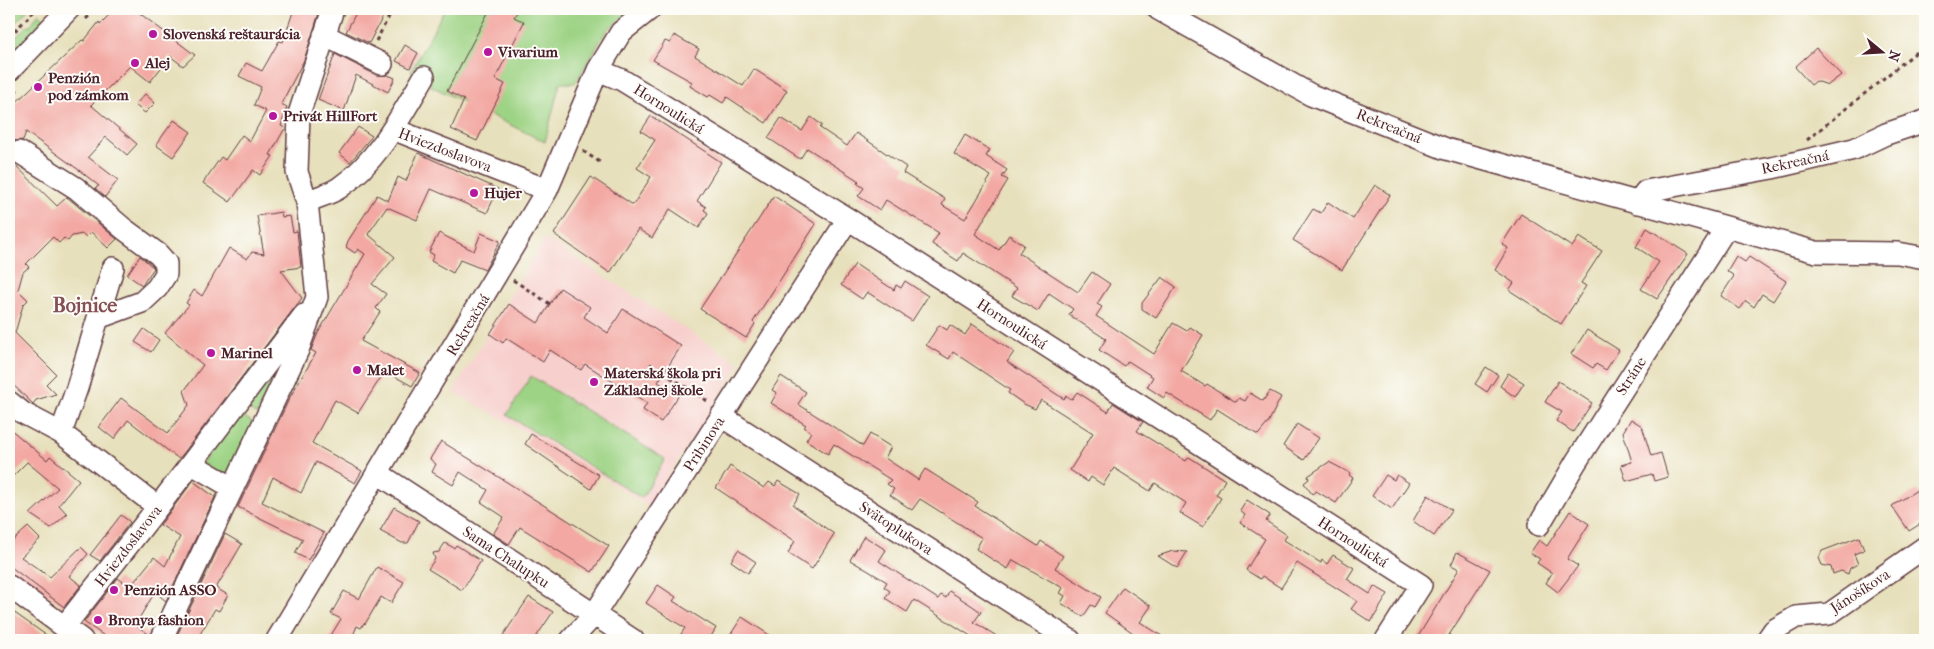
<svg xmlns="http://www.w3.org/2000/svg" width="1934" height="649" font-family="'IM FELL French Canon',serif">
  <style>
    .built { fill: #f7d0cd }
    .green { fill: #9dd384; stroke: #747958 }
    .building { fill: #f3a8a3 }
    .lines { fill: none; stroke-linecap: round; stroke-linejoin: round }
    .minor-casing { stroke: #623c41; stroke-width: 24 }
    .path { stroke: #623c41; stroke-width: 3; stroke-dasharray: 4 4; stroke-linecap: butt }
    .minor { stroke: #fff; stroke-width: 21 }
    .poi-dot { fill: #b5179e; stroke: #fdfcf7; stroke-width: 2 }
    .labels { text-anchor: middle; stroke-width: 4; stroke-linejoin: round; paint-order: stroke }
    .poi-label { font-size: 15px; font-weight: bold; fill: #4a1f2b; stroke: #fdfcf7; text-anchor: start }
    .street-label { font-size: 15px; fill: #4a1f2b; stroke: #fdfcf7 }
    .district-label { font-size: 20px; font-weight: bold; fill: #854f55; stroke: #fdfcf7 }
  </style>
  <rect width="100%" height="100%" fill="#fdfcf7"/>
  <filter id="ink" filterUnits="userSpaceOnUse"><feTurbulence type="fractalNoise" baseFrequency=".02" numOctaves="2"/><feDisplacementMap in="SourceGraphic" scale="10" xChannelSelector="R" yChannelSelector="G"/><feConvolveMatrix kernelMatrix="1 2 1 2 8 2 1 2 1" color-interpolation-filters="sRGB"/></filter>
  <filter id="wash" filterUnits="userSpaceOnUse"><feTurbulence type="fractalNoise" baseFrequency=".0096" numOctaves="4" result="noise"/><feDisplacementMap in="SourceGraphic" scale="20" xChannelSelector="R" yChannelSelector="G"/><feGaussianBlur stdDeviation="1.12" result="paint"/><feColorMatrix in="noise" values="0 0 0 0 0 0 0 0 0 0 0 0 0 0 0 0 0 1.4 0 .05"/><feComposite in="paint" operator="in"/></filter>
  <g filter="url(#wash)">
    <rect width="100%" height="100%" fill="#e7e0bc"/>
    <path class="built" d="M545,238L740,364L648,506L559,450L453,392Z"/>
    <path class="green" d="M9,9H29L9,29Z
      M445,9H633L607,30L575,83H560L545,142L431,86L429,79L411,71Z
      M39,13L47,21L9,60V44L28,25L30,26Z
      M286,350L257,415L246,408Z
      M531,376L665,459L642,498L507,415Z
      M239,414L254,423L231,477L202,464Z"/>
    <g id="blocks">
      <path class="building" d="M115,9H134L195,55L183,66L170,56L150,82L130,66L91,105L137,144L127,155L106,137L88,157L118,180L105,197L95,188L99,186L79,170L26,132L23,140L14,141L9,145V109L82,40L84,41L99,22L100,24Z
        M294,9H306L319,13L304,60L281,104L287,107L281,126L285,128L270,155L273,156L260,175L253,170L230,202L203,183L221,157L225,160L242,135L250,141L266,111L254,105L261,87L239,76L246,63L262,71L279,41L283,42Z
        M358,9H387L369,43L346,32Z
        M490,9H519L514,17L524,22L495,79L505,84L477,141L451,129L464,100L447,91Z
        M674,35L699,49L695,56L743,86L754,69L787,90L766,123L727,97L723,103L710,95L708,97L690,86L692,82L653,60L665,41L670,43Z
        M405,45L418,53L410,68L396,61Z
        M1816,48L1841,75L1828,85L1816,81L1811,85L1795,67Z
        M335,54L376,75H388L395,78L388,92L356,75L344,111L318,100Z
        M145,94L155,103L145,113L135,105Z
        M651,116L721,162L697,201L706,207L704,210L708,213L699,228L670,209L652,238L638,229L610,273L554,234L591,177L633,205L651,177L637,168L655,140L641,131Z
        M811,117L822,125L820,128L847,146L856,133L868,141L906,167L903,173L945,199L942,205L965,219L991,176L954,154L965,135L990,150L986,156L1007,170L1002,177L1008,180L975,234L999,250L1009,235L1024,245L1019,253L1078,292L1092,272L1110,284L1097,304L1102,307L1096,316L1154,354L1173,323L1187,331L1190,327L1203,335L1181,371L1205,386L1207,384L1236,402L1239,398L1245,401L1250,393L1263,401L1270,391L1281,397L1268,423L1258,435L1217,409L1210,420L1167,393L1164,398L1147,387L1153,377L1128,361L1124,366L1099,350L1106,339L1069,315L1073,309L1049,293L1038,311L1012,296L1017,288L963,253L958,261L932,244L939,233L886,200L880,210L858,196L864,188L857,183L859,181L807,148L800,159L768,138L781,118L802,131Z
        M174,120L191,132L173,157L156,145Z
        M358,127L372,136L350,162L339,153Z
        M418,153L498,189L487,213L431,189L417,220L387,207L368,234L395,257L372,284L386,294L376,308L380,312L361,341L420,373L412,386L385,371L358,413L335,400L312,443L362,471L355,483L316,462L301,493L273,477L262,502L324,533L308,560L295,553L303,539L238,507L290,397L316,353L311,350L318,333L365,254L358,249L355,253L346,247L348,241L377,195L388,201L398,177L406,181Z
        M9,159L57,206L67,197L117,239L108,248L91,232L86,237L83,234L72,236L68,241L64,238L59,243L53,237L26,264L29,267L23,272L18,290L28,300L23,305L15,333L56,374L46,384L56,394L36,400L33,404L9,381Z
        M1375,185L1390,195L1342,270L1293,240L1313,209L1321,213L1328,202L1353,219Z
        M774,196L816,224L753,322L755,324L746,338L700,309Z
        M281,212L282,217L290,216L293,232L297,231L301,267L281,270L302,298L179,459L128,420L114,439L99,427L121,398L168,433L189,405L184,391L203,365L165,333L189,305L186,303L194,290L202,296L229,248L247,259L252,252L264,254L257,216Z
        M1521,214L1572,247L1579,237L1602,251L1581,283L1586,286L1561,324L1509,290L1514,283L1495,270L1508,248L1502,244Z
        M1647,228L1688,254L1657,299L1641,289L1659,262L1636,247Z
        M439,233L474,251L481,233L500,241L485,270L460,260L453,273L431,261L434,255L429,252Z
        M140,256L154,268L142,285L127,275Z
        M1736,256L1745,262L1749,257L1786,281L1773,301L1762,294L1754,307L1746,301L1740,309L1721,296L1734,276L1727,271Z
        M855,264L894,290L896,285L901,288L905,281L928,296L912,321L867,292L862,299L841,285Z
        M1162,277L1176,287L1156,318L1142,309V303Z
        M560,288L590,307L584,317L608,333L623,309L681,346L658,382L679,395L661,422L643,410L647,403L585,364L581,370L550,350L543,362L506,338L503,343L490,334L509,304L538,323Z
        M972,324L1014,352L1007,362L1064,399L1066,396L1072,399L1077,392L1108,412L1113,403L1143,422L1137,431L1186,461L1189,457L1225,480L1216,495L1221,498L1203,527L1180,513L1186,503L1155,483L1150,491L1114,468L1103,485L1091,477L1088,482L1070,470L1093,433L1041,400L1035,409L1024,404L1008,393L1010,390L953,352L949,359L926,345L939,325L947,330L950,325L965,335Z
        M144,329L159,340L151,352L135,342Z
        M1587,330L1619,350L1606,370L1596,364L1593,368L1571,354Z
        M1486,367L1498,375L1487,392L1475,384Z
        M1508,373L1524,383L1515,397L1500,386Z
        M781,376L806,392L798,404L863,446L870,434L891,447L885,458L918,480L925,469L978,502L975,506L1038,546L1041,541L1063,556L1055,568L1101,597L1095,607L1091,605L1083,617L1061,603L1065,596L1060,593L1063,588L1013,560L1008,569L998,563L976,549L982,538L920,499L912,510L890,495L894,489L887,484L891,480L834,444L828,454L806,440L811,432L804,427L806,425L771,403L777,393L772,390Z
        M1558,381L1592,403L1573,432L1556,421L1562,412L1545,402Z
        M1631,419L1642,426L1651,456L1661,453L1668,477L1654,481L1652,474L1626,481L1621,465L1632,462L1623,432Z
        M1297,424L1319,438L1304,460L1283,446Z
        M9,428L47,460L50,456L79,480L59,505L67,514L51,528L30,514L58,488L27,462L9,480Z
        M531,434L599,475L591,489L525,444Z
        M441,441L609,546L592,572L520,527L509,544L493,534L504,517L481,502L488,490L460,472L453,485L432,472L436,464L430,459Z
        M1329,462L1350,473L1349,475L1353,478L1336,503L1316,491L1312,494L1304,483L1309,479L1308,476Z
        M730,466L764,488L769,482L775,486L778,481L800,494L793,505L834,534L812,569L788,553L795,541L716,488Z
        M1386,475L1394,480L1397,475L1409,483L1392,509L1372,496Z
        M193,481L215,497L166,601L155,592L135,625L150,635L149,640H110L84,622L118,578L130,587L154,557L165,566L180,537L160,525Z
        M1917,490L1920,494L1925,491V521L1909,531L1892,506Z
        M1428,495L1452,510L1434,536L1413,521Z
        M1247,500L1270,515L1266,521L1287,535L1284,540L1321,563L1322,560L1327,564L1333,555L1354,568L1347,579L1370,594L1374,586L1388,594L1371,622L1351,609L1357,601L1297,563L1281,588L1262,576L1260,579L1246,570L1265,539L1240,523L1245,515L1240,511Z
        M394,507L419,521L408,543H402L380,531Z
        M1570,511L1589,524L1567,559L1578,566L1558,592L1546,583L1552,573L1537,563L1540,559L1530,553L1539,540L1547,546Z
        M121,515L130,522L100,561L90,555Z
        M28,527L40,539L21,557L50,577L81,547L88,554L69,576L81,585L64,607L11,567L9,569V544Z
        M225,534L242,544L216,588L228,595L219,611L215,609L197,639L189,635L186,640H175Z
        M864,536L886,550L879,561L938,599L941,595L946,598L949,591L971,605L981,612L974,622L1003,640H977L914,600L907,612L885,598L890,591L884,587L887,582L850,560Z
        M1859,537L1864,550L1854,554L1858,564L1850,568L1848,574L1841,571L1833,574L1831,567L1822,565L1819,558L1822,551Z
        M445,543L454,548L456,545L481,561L462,590L428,569L435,559L433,553L439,552Z
        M738,550L756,562L748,573L731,561Z
        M1173,551L1187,552L1177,568L1158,556Z
        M1457,552L1490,570L1446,640H1416L1459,569L1451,565Z
        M377,567L404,582L391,603L381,597L365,624L364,623L361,628L357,626L351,640H328L341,619L331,614L344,591L359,599Z
        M658,585L676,597L673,601L716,628L709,640H677L685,628L646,603Z
        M1123,587L1151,606L1140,622L1168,640H1143L1105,613Z
        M529,597L553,612L534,640H500Z
        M9,609L53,640H9Z
        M742,617L777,640H727Z"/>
    </g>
  </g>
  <g filter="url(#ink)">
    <use href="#blocks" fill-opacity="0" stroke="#623c41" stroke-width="1"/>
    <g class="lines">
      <g class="minor-casing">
        <path id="minor" d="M1158,9L1311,95L1446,149L1816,252L1898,253L1925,258
          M324,35L382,64
          M598,70L622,80L848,219L1421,585L1386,640
          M9,71L69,9
          M393,129L547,190
          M19,152L76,188L124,229L158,254L166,263V274L157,288L142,302L98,318
          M307,202C317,197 330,194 339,188C378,161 401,116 424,77
          M1637,203L1646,191L1772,168L1854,149L1886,134L1925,121
          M9,402L23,413L61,433L158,507
          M721,416L1070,640
          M61,433L77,388L113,268
          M192,464L233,488
          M379,474L633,640
          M1539,525L1576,462L1726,228
          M9,586L82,640
          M64,627L158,507L304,315
          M161,640L298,350L317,297L307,202L297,172L299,114L333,9
          M277,640L547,190L598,70L621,32L650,9
          M571,640L594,615L848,219
          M1767,640L1774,630L1796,617L1829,614L1925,547"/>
      </g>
      <path class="path" d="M529,9H541
        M86,19L96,9
        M9,37L36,9
        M376,41L393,9
        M9,98L19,88
        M1807,140L1925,45
        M583,151L601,163
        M513,280L550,304
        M650,364L709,402"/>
      <use href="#minor" class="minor"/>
    </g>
  </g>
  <g class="poi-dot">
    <circle cx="153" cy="34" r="5"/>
    <circle cx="488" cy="52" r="5"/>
    <circle cx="135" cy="63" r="5"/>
    <circle cx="38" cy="87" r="5"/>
    <circle cx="273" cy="116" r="5"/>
    <circle cx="474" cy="193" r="5"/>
    <circle cx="211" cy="353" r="5"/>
    <circle cx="357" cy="370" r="5"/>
    <circle cx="594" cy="382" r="5"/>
    <circle cx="114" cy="590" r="5"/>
    <circle cx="98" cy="620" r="5"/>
  </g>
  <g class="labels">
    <g class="poi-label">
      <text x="163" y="39">Slovenská reštaurácia</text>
      <text x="498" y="57">Vivarium</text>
      <text x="145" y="68">Alej</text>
      <text x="48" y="83">Penzión<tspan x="48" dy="17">pod zámkom</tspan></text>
      <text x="283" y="121">Privát HillFort</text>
      <text x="484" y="198">Hujer</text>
      <text x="221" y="358">Marinel</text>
      <text x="367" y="375">Malet</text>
      <text x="604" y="378">Materská škola pri<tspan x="604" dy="17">Základnej škole</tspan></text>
      <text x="124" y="595">Penzión ASSO</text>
      <text x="108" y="625">Bronya fashion</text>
    </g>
    <g class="street-label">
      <text transform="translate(669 109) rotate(32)" y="5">Hornoulická</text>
      <text transform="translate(1389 126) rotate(22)" y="5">Rekreačná</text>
      <text transform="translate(445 150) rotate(21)" y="5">Hviezdoslavova</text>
      <text transform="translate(1795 162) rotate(-12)" y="5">Rekreačná</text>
      <text transform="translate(1012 324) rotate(33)" y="5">Hornoulická</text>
      <text transform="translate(468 325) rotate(-59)" y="5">Rekreačná</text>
      <text transform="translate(1631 376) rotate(-57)" y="5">Stráne</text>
      <text transform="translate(704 444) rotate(-57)" y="5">Pribinova</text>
      <text transform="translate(896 528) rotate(33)" y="5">Svätoplukova</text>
      <text transform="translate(1353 542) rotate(33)" y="5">Hornoulická</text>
      <text transform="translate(128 546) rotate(-52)" y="5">Hviezdoslavova</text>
      <text transform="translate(506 557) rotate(33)" y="5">Sama Chalupku</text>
      <text transform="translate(1860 591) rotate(-33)" y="5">Jánošíkova</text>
    </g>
    <g class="district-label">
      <text x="85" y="312">Bojnice</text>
    </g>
  </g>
  <rect width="1934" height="649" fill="none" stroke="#fdfcf7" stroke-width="30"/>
  <g transform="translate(1882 52) rotate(108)" stroke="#fdfcf7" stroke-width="4" paint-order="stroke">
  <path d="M0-4L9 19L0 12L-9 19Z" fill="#4a1f2b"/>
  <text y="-8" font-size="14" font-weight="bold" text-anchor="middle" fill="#4a1f2b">N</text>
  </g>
</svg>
